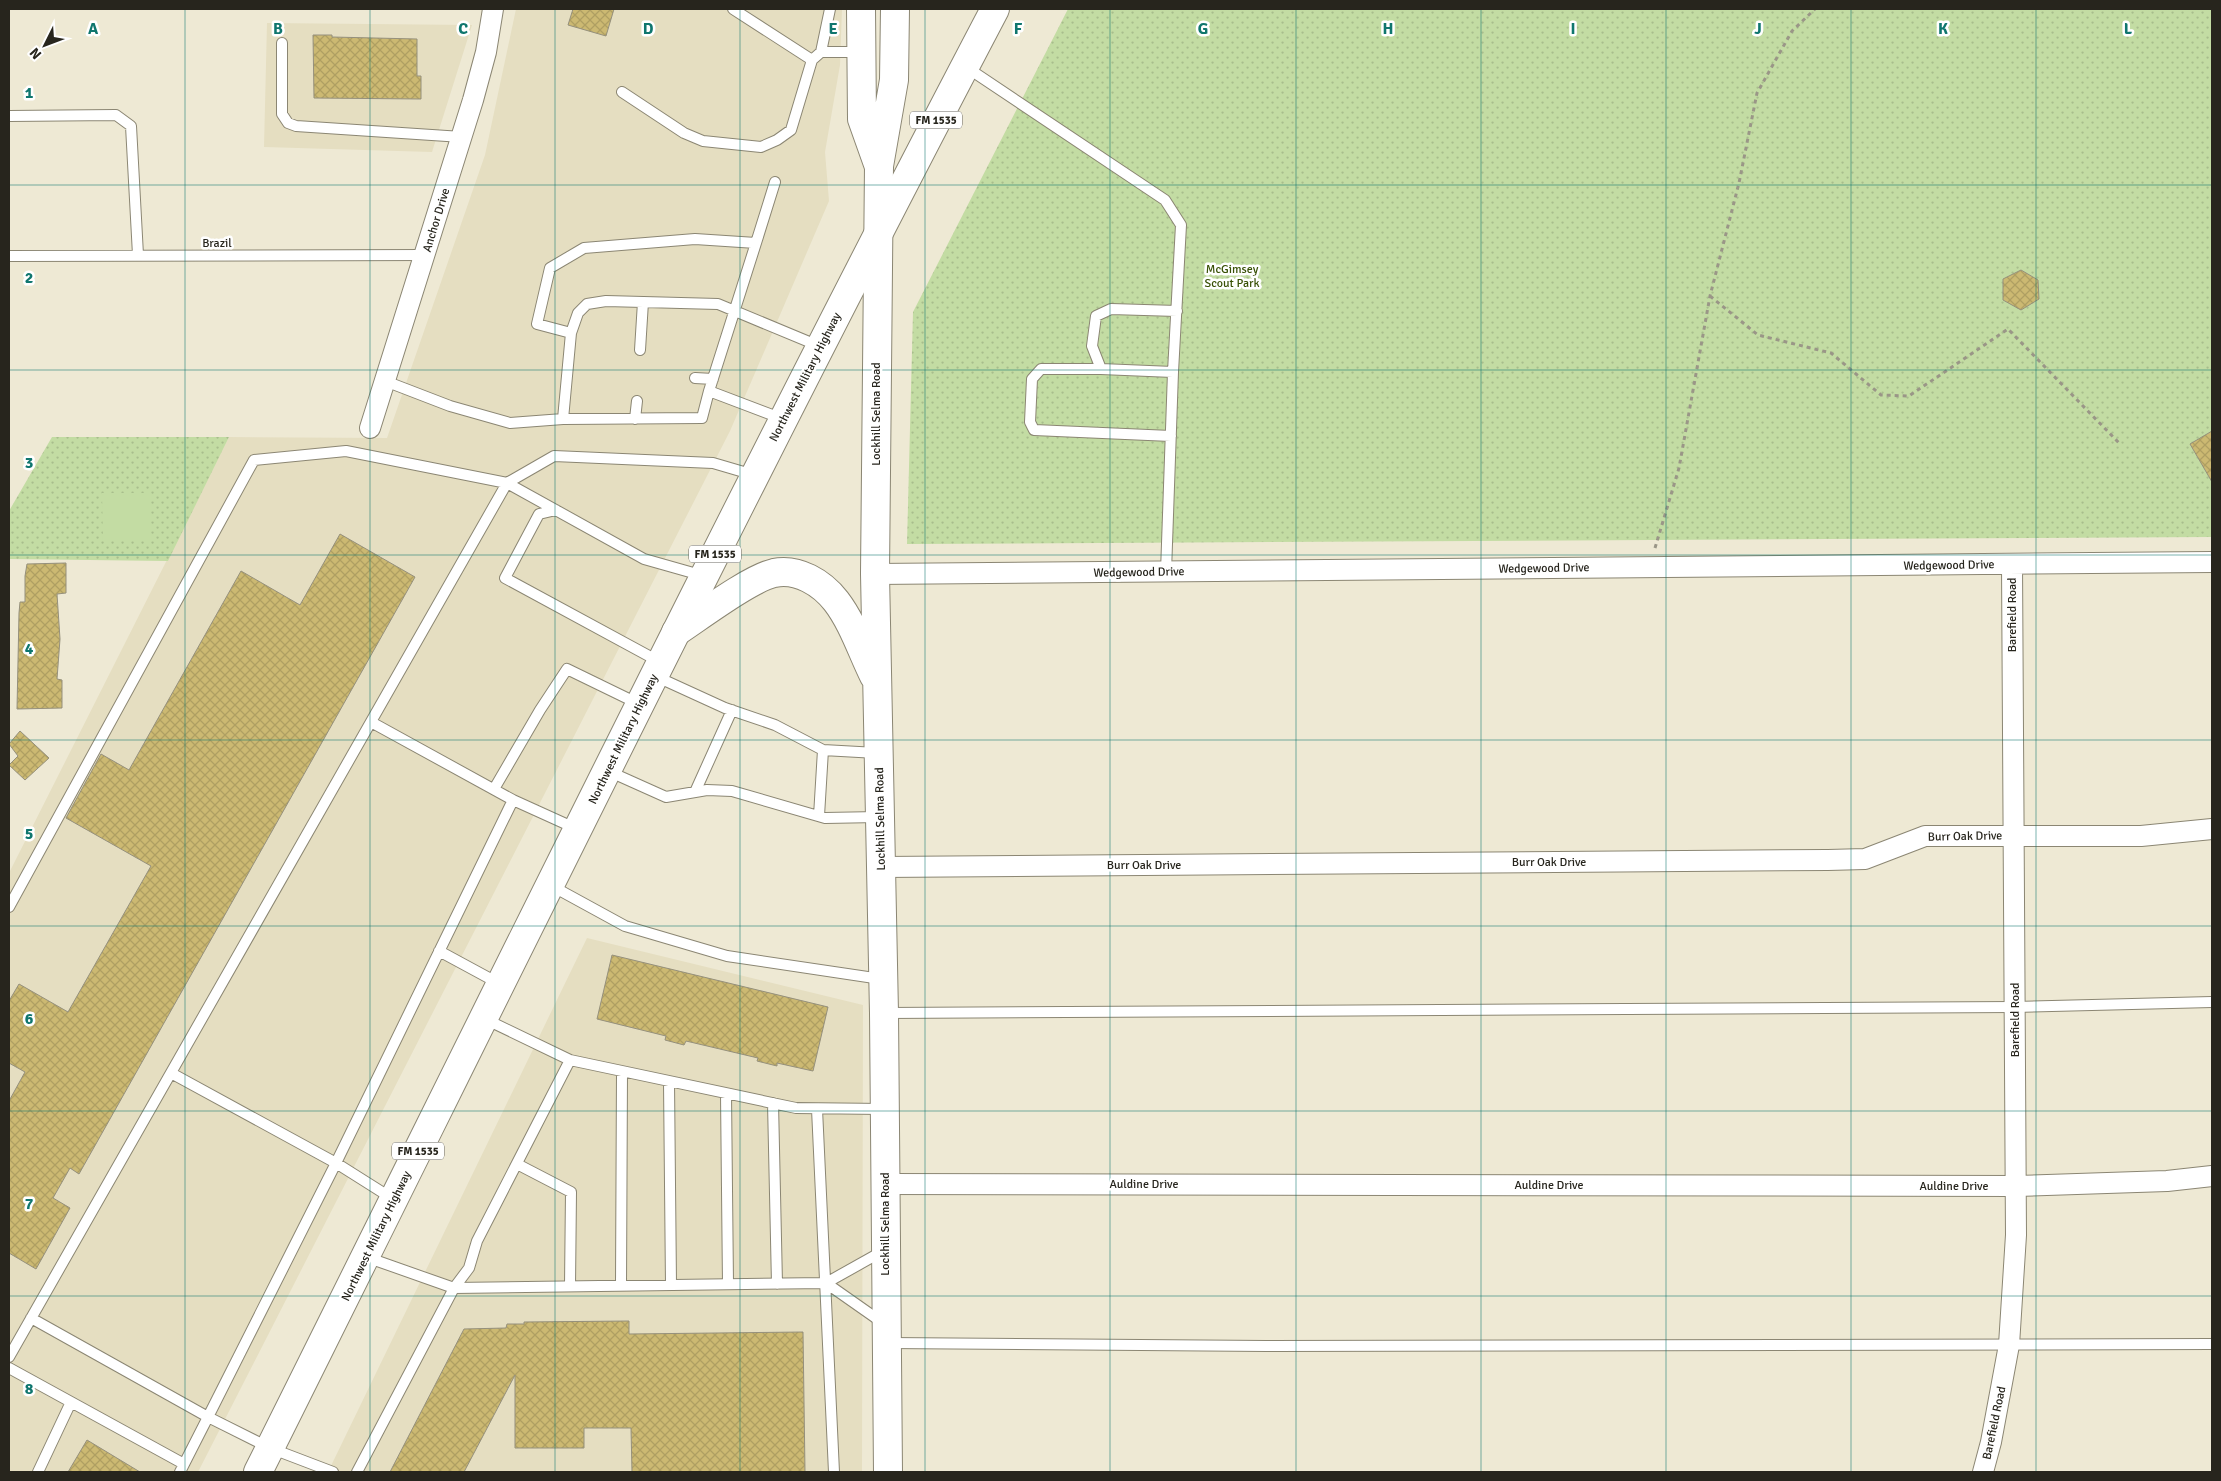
<svg xmlns="http://www.w3.org/2000/svg" width="2221" height="1481" font-family="Signika,sans-serif">
  <style>
    .built { fill: #e5dec1 }
    .green { fill: url(#green-dots) }
    .pitch { fill: #c3dca3 }
    .building { fill: url(#building-cross-hatch); stroke: #95907c }
    .lines { fill: none; stroke-linecap: round; stroke-linejoin: round }
    .lane-casing { stroke: #8b8673; stroke-width: 12 }
    .street-casing { stroke: #8b8673; stroke-width: 22 }
    .secondary-casing { stroke: #8b8673; stroke-width: 30 }
    .primary-casing { stroke: #8b8673; stroke-width: 30 }
    .path { stroke: #9a9687; stroke-width: 3; stroke-dasharray: 4 4; stroke-linecap: butt }
    .lane { stroke: #fff; stroke-width: 10 }
    .street { stroke: #fff; stroke-width: 20 }
    .secondary { stroke: #fff; stroke-width: 28 }
    .primary { stroke: #fff; stroke-width: 28 }
    .grid { fill: none; stroke: #0f766e; stroke-width: 1; stroke-opacity: 0.55 }
    .labels { text-anchor: middle; stroke-width: 5; stroke-linejoin: round; paint-order: stroke }
    .shield { fill: #fff; stroke: #686661; stroke-width: 1 }
    .shield-label { font-size: 11px; font-weight: bold; fill: #27251d }
    .street-label { font-size: 12px; fill: #27251d; stroke: #fff }
    .park-label { font-size: 12px; fill: #385005; stroke: #fff }
    .grid-label { font-size: 16px; text-anchor: middle; font-weight: bold; fill: #0f766e; stroke: #fff; stroke-width: 5; stroke-linejoin: round; paint-order: stroke }
  </style>
  <defs>
    <pattern id="green-dots" width="8" height="8" patternUnits="userSpaceOnUse" patternTransform="scale(1.25)"><rect width="8" height="8" fill="#c3dca3"/><path d="M2 2h.1M6 6h.1" fill="none" stroke="#a8bd8c" stroke-width="1.8" stroke-linecap="round"/></pattern>
    <pattern id="building-cross-hatch" width="8" height="8" patternUnits="userSpaceOnUse" patternTransform="scale(1.25)"><rect width="8" height="8" fill="#ccb972"/><path d="M0 0l8 8M0 8l8-8" fill="none" stroke="#af9f62"/></pattern>
  </defs>
  <rect width="100%" height="100%" fill="#eee9d4"/>
  <path class="built" d="M516,9H842L840,65L825,152L829,201L730,431L198,1472H9V873L229,437L387,438L485,155Z
    M267,23L472,25L432,152L264,147Z
    M587,938L863,1005L862,1472H328Z"/>
  <path class="green" d="M1068,9H2212V537L907,544L913,312Z
    M52,437H229L168,561L9,559V511Z"/>
  <path class="pitch" d="M102,493H150V540H103Z"/>
  <path class="building" d="M573,9H614L606,36L568,25Z
    M313,35H332V37L417,39V76H421V99L314,98Z
    M2021,270L2038,280L2039,299L2021,310L2003,300V279Z
    M2212,431V482L2190,444Z
    M340,534L415,577L79,1174L70,1168L53,1198L70,1208L36,1269L9,1253V1101L25,1072L9,1063V1001L19,984L68,1012L151,866L66,818L101,754L129,770L241,571L300,605Z
    M66,563V593L57,594L60,639L57,679L62,680V708L17,709L19,613L20,602H25V576L27,564Z
    M20,731L49,758L25,780L9,765L18,756L9,744Z
    M612,955L828,1007L813,1071L777,1063V1066L757,1061L758,1058L686,1041L684,1045L665,1040L666,1036L597,1019Z
    M629,1321V1334L803,1332L805,1472H632L631,1428H584V1448H515V1375L464,1472H390L464,1329L506,1328L507,1324H524V1322Z
    M87,1440L140,1472H68Z"/>
  <g class="lines">
    <g class="lane-casing">
      <path id="lane" d="M733,9L812,60
        M282,43V114L288,123L296,126L462,137
        M821,52L830,9
        M966,67L1165,200L1181,225L1173,372L1166,572
        M622,92L684,133L703,141L761,147L777,140L791,130L812,60L821,52H860
        M9,116L116,115L131,126L138,255
        M756,243L775,182
        M9,256L425,255
        M571,333L578,313L587,304L606,301L718,304L819,346
        M640,350L643,302
        M1101,369H1041L1032,379L1030,422L1034,430L1171,436
        M1173,372L1101,369L1092,346L1096,316L1111,309L1177,311
        M695,378L713,379
        M385,381L450,406L510,423L563,419
        M709,391L702,418L563,419L571,333L537,324L550,268L584,248L695,239L756,243L709,391L783,419
        M635,419L637,401
        M507,483L554,456L713,463L754,475
        M507,483L644,559L704,576
        M556,510L539,514L505,578L660,662
        M655,676L725,708L775,725L823,750L877,753
        M371,722L513,800L577,829
        M608,771L666,797L707,790L732,791L825,818L878,817
        M494,789L540,710L567,669L639,704
        M695,792L732,710
        M819,816L823,750
        M550,885L625,926L727,956L881,979
        M9,907L254,460L346,451L507,483L9,1357
        M439,951L500,984
        M886,1013L2015,1007L2212,1002
        M485,1019L570,1060
        M171,1073L336,1163L393,1199
        M669,1082L671,1285
        M726,1094L728,1284
        M773,1103L777,1284
        M817,1109L834,1472
        M517,1164L571,1192L570,1286
        M366,1257L454,1288L826,1283L883,1251
        M826,1283L883,1323
        M621,1285L622,1072
        M31,1318L208,1417L336,1163L513,800
        M888,1343L1266,1346L2212,1344
        M9,1368L184,1464
        M38,1472L71,1402
        M180,1472L208,1417L270,1448L333,1472
        M357,1472L454,1288L469,1268L477,1241L570,1060L796,1108L884,1109"/>
    </g>
    <g class="street-casing">
      <path id="street" d="M370,428L473,100L486,52L493,9
        M875,574L2212,562
        M881,867L1828,860L1865,859L1925,836H2141L2212,829
        M885,1184L2016,1186L2167,1181L2212,1176
        M1983,1472L1991,1442L2009,1345L2016,1235L2012,564"/>
    </g>
    <g class="secondary-casing">
      <path id="secondary" d="M861,9L862,119L878,164
        M676,632C699,617 749,579 774,573C798,568 822,583 836,601C853,623 862,652 874,676
        M888,1472L884,1013L875,574L879,166L894,80L895,9"/>
    </g>
    <g class="primary-casing">
      <path id="primary" d="M258,1472C502,983 741,493 995,9"/>
    </g>
    <path class="path" d="M1710,296L1758,335L1831,353L1881,395L1909,396L2008,329L2121,445
      M1655,548L1679,468L1710,296L1739,183L1757,93L1792,31L1815,9"/>
    <use href="#lane" class="lane"/>
    <use href="#street" class="street"/>
    <use href="#secondary" class="secondary"/>
    <use href="#primary" class="primary"/>
  </g>
  <path class="grid" d="M185,9V1472M370,9V1472M555,9V1472M740,9V1472M925,9V1472M1110,9V1472M1296,9V1472M1481,9V1472M1666,9V1472M1851,9V1472M2036,9V1472M9,185H2212M9,370H2212M9,555H2212M9,740H2212M9,926H2212M9,1111H2212M9,1296H2212"/>
  <g class="labels">
    <g class="shield">
      <rect x="910" y="111.5" width="52" height="17" rx="4"/>
      <rect x="689" y="545.5" width="52" height="17" rx="4"/>
      <rect x="392" y="1142.5" width="52" height="17" rx="4"/>
    </g>
    <g class="shield-label">
      <text x="936" y="124">FM 1535</text>
      <text x="715" y="558">FM 1535</text>
      <text x="418" y="1155">FM 1535</text>
    </g>
    <g class="street-label">
      <text transform="translate(436 220) rotate(-73)" y="4">Anchor Drive</text>
      <text x="217" y="247">Brazil</text>
      <text transform="translate(805 377) rotate(-63)" y="4">Northwest Military Highway</text>
      <text transform="translate(876 414) rotate(-90)" y="4">Lockhill Selma Road</text>
      <text transform="translate(1949 565) rotate(-1)" y="4">Wedgewood Drive</text>
      <text transform="translate(1544 568) rotate(-1)" y="4">Wedgewood Drive</text>
      <text transform="translate(1139 572) rotate(-1)" y="4">Wedgewood Drive</text>
      <text transform="translate(2012 615) rotate(-90)" y="4">Barefield Road</text>
      <text transform="translate(623 739) rotate(-64)" y="4">Northwest Military Highway</text>
      <text transform="translate(880 819) rotate(-91)" y="4">Lockhill Selma Road</text>
      <text transform="translate(1965 836) rotate(-1)" y="4">Burr Oak Drive</text>
      <text x="1549" y="866">Burr Oak Drive</text>
      <text x="1144" y="869">Burr Oak Drive</text>
      <text transform="translate(2015 1020) rotate(-90)" y="4">Barefield Road</text>
      <text x="1144" y="1188">Auldine Drive</text>
      <text x="1549" y="1189">Auldine Drive</text>
      <text x="1954" y="1190">Auldine Drive</text>
      <text transform="translate(885 1224) rotate(-90)" y="4">Lockhill Selma Road</text>
      <text transform="translate(376 1236) rotate(-64)" y="4">Northwest Military Highway</text>
      <text transform="translate(1994 1423) rotate(-78)" y="4">Barefield Road</text>
    </g>
    <g class="park-label">
      <text x="1232" y="273">McGimsey<tspan x="1232" dy="14">Scout Park</tspan></text>
    </g>
  </g>
  <g class="grid-label">
    <text x="93" y="34">A</text>
    <text x="278" y="34">B</text>
    <text x="463" y="34">C</text>
    <text x="648" y="34">D</text>
    <text x="833" y="34">E</text>
    <text x="1018" y="34">F</text>
    <text x="1203" y="34">G</text>
    <text x="1388" y="34">H</text>
    <text x="1573" y="34">I</text>
    <text x="1758" y="34">J</text>
    <text x="1943" y="34">K</text>
    <text x="2128" y="34">L</text>
    <text x="29" y="98">1</text>
    <text x="29" y="283">2</text>
    <text x="29" y="468">3</text>
    <text x="29" y="654">4</text>
    <text x="29" y="839">5</text>
    <text x="29" y="1024">6</text>
    <text x="29" y="1209">7</text>
    <text x="29" y="1394">8</text>
  </g>
  <rect width="2221" height="1481" fill="none" stroke="#27251d" stroke-width="20"/>
  <g transform="translate(45 45) rotate(228)" stroke="#ffffff" stroke-width="4" paint-order="stroke">
  <path d="M0-4L9 19L0 12L-9 19Z" fill="#27251d"/>
  <text y="-8" font-size="14" font-weight="bold" text-anchor="middle" fill="#27251d">N</text>
  </g>
</svg>
